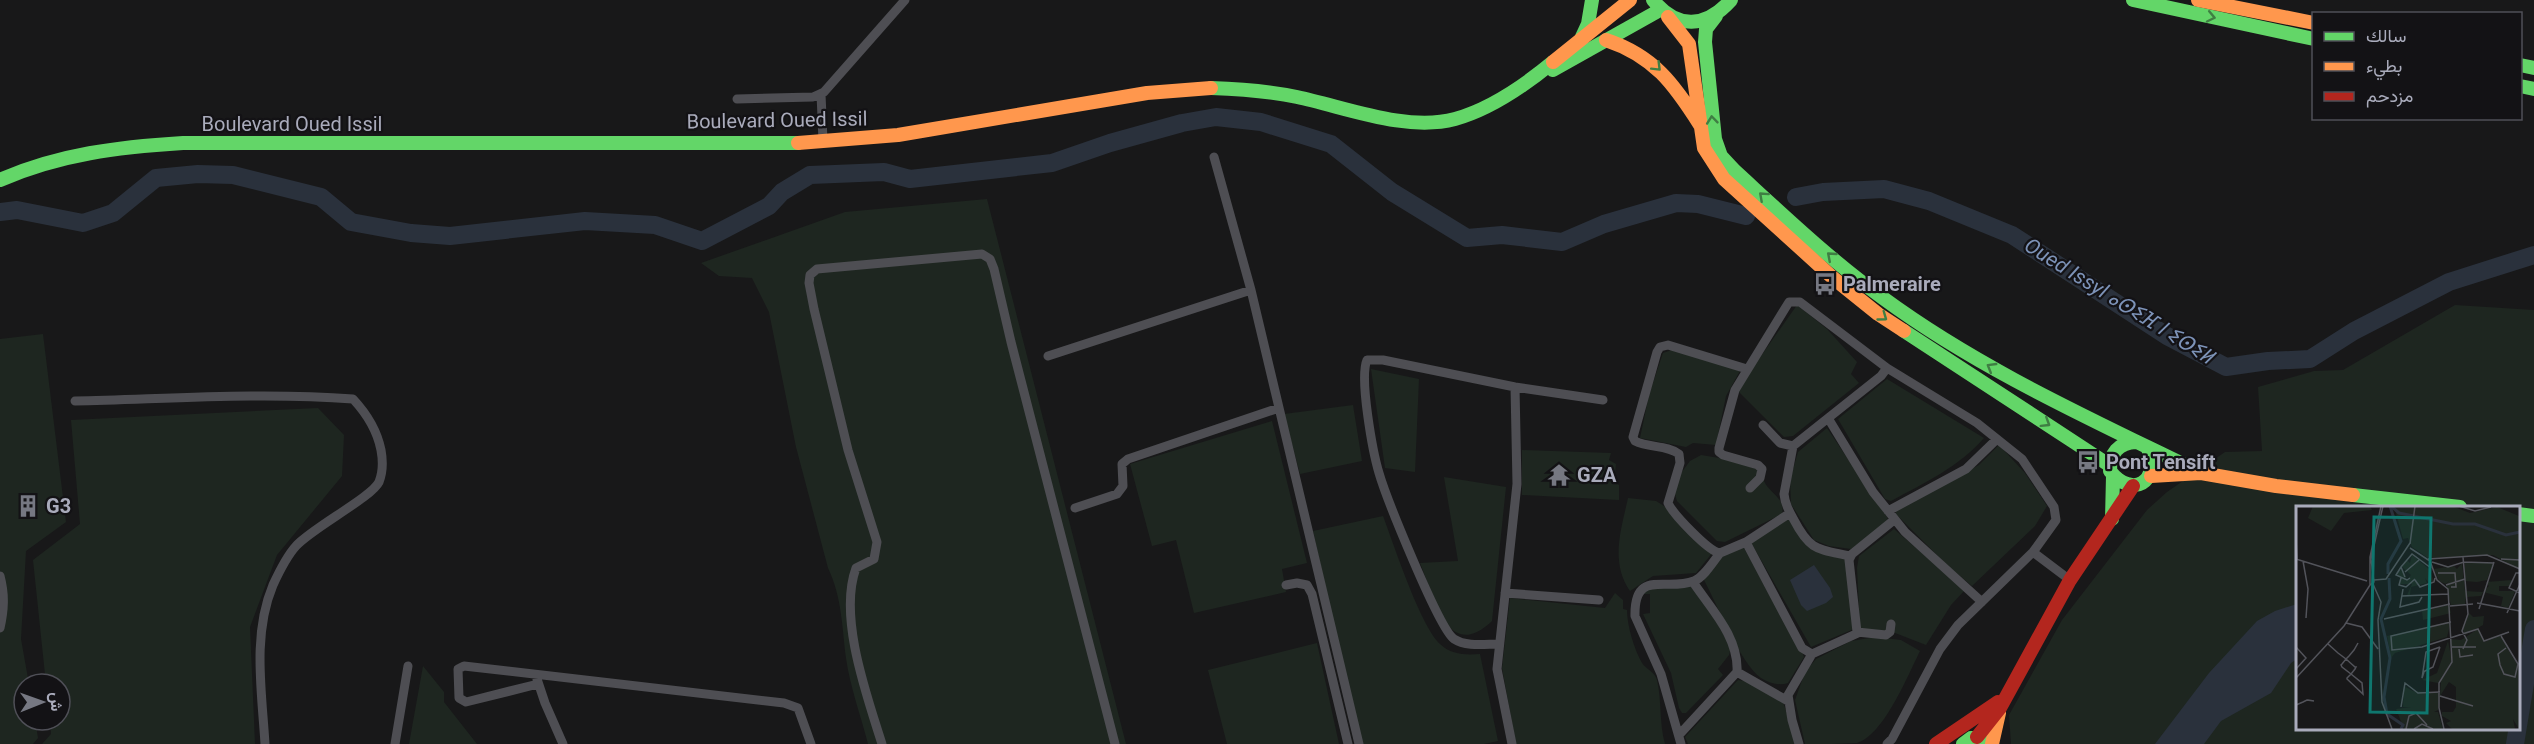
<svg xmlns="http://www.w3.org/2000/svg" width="2534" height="744" font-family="Roboto,Vazirmatn,'Noto Sans Tifinagh',sans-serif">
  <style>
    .green { fill: #1e2620; fill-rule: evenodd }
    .water { fill: #2a313c }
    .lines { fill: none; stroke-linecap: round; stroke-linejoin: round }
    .river { stroke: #2a313c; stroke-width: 18 }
    .street { stroke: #4e4e53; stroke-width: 9 }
    .fast { stroke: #63d668; stroke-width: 14 }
    .slow { stroke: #ff974d; stroke-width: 14 }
    .jam { stroke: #b3261e; stroke-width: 14 }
    .oneway { stroke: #3f7e43 }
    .labels { text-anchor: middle; stroke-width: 4.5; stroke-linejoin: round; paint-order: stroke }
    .street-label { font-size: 20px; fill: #a9abbb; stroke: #131215 }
    .poi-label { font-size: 20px; font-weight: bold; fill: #a9abbb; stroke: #131215; text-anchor: start }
    .water-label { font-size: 21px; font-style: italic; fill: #7d93b8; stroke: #131215 }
    .inset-river { fill: none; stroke: #2a313c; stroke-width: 3 }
    .inset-road { fill: none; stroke: #52535a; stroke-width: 1.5 }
    .view { fill: #0f766e; fill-opacity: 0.15; stroke: #0f766e; stroke-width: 3 }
    .inset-edge { fill: none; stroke: #a9abbb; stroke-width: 3 }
  </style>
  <rect width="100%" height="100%" fill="#181819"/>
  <path class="green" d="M987,199L1126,744H868C861,716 850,687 846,658C842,627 842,597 828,568L796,447L769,312L752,278L719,276L701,263L845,212Z
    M1797,305L1827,329L1857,362L1851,374L1859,383L1793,436L1784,437L1737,390Z
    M2455,305L2534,310V744H2011L2009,715L2062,620L2147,510L2167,492L2225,452L2262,451L2258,387L2314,371L2343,370ZM2297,507H2518V728H2297Z
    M43,334L66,522L26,551L21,639L29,684H24V720H35L38,738L33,744H0V339Z
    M1672,350L1741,369L1726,396L1716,445L1693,443L1686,447L1640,438L1649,395L1663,353Z
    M1371,369L1419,379L1415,472L1385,468Z
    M1887,379L1984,438C1959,467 1924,483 1891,501L1885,499L1838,419Z
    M1353,405L1362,461L1300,474L1284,414Z
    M318,408L344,435L342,476L277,555L250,627L255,744H42L51,734L50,720H60V684H46L33,560L80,524L71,420Z
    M1272,421L1307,563L1282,569L1286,592L1194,613L1176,540L1152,546L1130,464Z
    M1827,428L1887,517L1889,523L1851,549L1829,546L1814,540L1791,504L1790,480L1798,452Z
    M1999,445L2025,473L2047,506L2035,526L1972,586L1947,565L1896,514V509L1979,465Z
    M1522,450L1611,453L1609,460L1616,464L1614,483L1619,485V500L1522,495Z
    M1701,455L1731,460L1762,471C1763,474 1762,478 1764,481C1769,493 1786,498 1782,514L1725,542L1717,541L1677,501L1674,491L1681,473L1690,461Z
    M1444,477L1506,487L1492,621C1447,664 1434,596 1420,563L1458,561Z
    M1628,498L1656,501L1669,509L1713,552L1696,573L1653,576L1630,591C1610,562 1621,530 1628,498Z
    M1383,516C1394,545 1420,625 1440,644C1451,655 1466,655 1480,654L1498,741L1484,744H1361L1313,531Z
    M1786,519H1791L1808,545L1847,556L1854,629L1811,647L1749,539Z
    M1894,529L1965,590L1951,605L1926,645L1890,631L1860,630L1857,568L1859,556Z
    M1743,546L1799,643L1804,657L1788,683C1779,686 1769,683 1761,678C1740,663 1717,604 1704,580L1719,557Z
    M1693,582L1731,647L1729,655L1718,669L1723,675L1686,713H1682L1679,708L1671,673L1643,614L1650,613V594H1642L1651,585Z
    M1615,593L1623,600V609L1627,610C1627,625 1634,649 1642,663C1646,669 1655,672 1657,680C1662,701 1659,723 1665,744H1516L1502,668L1510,598L1605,608Z
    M1876,637L1901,640L1920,651C1908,675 1884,735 1857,743C1842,744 1820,744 1805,744L1795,700L1805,672L1816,659L1851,641Z
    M1317,643L1339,744H1227L1208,670Z
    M423,666L444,692V702L477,744H409Z
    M1738,680L1753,682L1783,702L1797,744H1688L1685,737Z"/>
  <path class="water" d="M1814,565L1830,588L1833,597L1826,603L1807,611L1801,605L1790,580Z
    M2297,604V659L2291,663L2271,693L2221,721L2204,744H2155L2209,673L2257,621L2275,611Z"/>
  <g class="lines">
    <path class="river" d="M1796,197L1823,192L1884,189L1929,201L2012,235L2167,336L2226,367L2268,361L2310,359L2354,331L2449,282L2534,255
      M0,212L17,210L83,223L113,213L156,178L198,174L233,175L321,197L351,222L411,233L450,236L585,221L655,225L702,241L769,206L782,192L810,175L884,172L910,179L1052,163L1110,143L1182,123L1216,117L1261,122L1331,144L1392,192L1467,238L1502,235L1562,242L1604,224L1676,203L1698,204L1746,216
      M2515,744L2534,629"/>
    <path class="street" d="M821,94L823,141
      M737,99L813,97L824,92L905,0
      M1214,157L1251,290L1359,744
      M1048,356L1251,290
      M75,401C167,399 261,392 353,399C367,414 377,430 381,450C383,461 383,472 379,482C372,497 312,528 296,546C286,557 279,572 273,585C252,635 262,692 265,744
      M1828,418L1873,492L1905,532L1982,602
      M1763,425L1780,443L1793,446L1881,376L1887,368L1977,423L2022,459L2054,507L2056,520L2033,552L1958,625L1940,649L1892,739L1887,744
      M1793,446L1784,494C1785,504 1789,511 1794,520C1810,551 1818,549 1850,556
      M1750,488L1760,478L1762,469L1758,465L1723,455L1719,452V448L1735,390L1789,302H1800L1887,368
      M1075,508L1117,494L1123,486L1122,464L1128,459L1279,408
      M1888,511L1966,469L1997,439
      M1790,513L1746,542L1802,648L1812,654L1858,633
      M1746,542L1720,553C1709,552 1673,514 1668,503L1680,463L1679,454C1667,445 1649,448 1635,441L1633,437L1657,352L1660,347L1668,345L1747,369
      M2033,552L2070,580
      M0,576C5,595 4,610 0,628
      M1286,585L1297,583L1307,585L1312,594L1348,744
      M1505,593L1599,600
      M1891,624L1890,632L1886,635L1857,632L1849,560L1852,554L1894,520
      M1499,644C1485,644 1466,647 1454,639C1439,629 1386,497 1379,473C1373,453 1359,378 1367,360H1383L1515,387L1603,400
      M1737,672L1788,701
      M537,679L545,703L563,744
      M538,684L466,702L459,698L458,669L464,666L784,703L798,708L811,744
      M1679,735L1737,672C1739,637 1711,609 1693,582
      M395,744L408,666
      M882,744C867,696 838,617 856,568L874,559L877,542L848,450L814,309L809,283L810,275L817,269L982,254L990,259L994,269L1011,342L1115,744
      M1512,744L1497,669L1517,484L1515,387
      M1681,744L1661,674L1635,616C1634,568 1666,592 1694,581C1704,577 1713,562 1720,553
      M1799,744L1792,720L1788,695L1812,654"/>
    <path class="fast" d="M1653,0C1677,30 1706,28 1731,0
      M2133,0L2314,39
      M1716,16L1706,29L1705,42L1715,139L1721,156L1735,171C1783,215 1830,260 1883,298C1981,370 2093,420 2201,473
      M1582,37L1588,24L1592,0
      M2520,65L2534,68
      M1553,70L1660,10
      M2520,86L2534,89
      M1211,88C1240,89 1269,91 1297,97C1345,107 1406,132 1455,119C1491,109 1524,86 1553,62
      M0,180C59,154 119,147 183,143H798
      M1904,331L2109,465
      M2136,442C2118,443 2110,453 2110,471C2132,499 2161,482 2148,449
      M2353,495L2460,507
      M2518,514L2534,516
      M2112,519L2113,476
      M1963,744L1971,738L1985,740"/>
    <path class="slow" d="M2198,0L2314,23
      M1668,17L1689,44L1704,148L1724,179L1832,277L1878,314L1904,331
      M1606,40C1654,56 1674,84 1700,125
      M1553,62L1630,0
      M798,143L898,135L1147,93L1211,88
      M2151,476L2201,473L2276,486L2353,495
      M1992,744L1999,713"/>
    <path class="jam" d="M1977,737L2000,708L2070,580L2133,486
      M1936,744L1998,702"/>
  </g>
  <defs><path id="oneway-chevron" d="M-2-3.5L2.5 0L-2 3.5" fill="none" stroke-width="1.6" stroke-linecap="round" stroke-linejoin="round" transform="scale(1.5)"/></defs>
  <g class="oneway">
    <use href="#oneway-chevron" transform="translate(2211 17) rotate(12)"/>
    <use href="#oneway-chevron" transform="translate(1657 67) rotate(45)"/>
    <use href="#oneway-chevron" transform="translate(1712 120) rotate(-96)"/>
    <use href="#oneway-chevron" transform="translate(1763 196) rotate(-138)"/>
    <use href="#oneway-chevron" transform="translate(1831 256) rotate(-139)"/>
    <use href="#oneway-chevron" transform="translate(1883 317) rotate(36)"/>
    <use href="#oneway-chevron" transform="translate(1991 367) rotate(-149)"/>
    <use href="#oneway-chevron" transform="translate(2046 423) rotate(32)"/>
  </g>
  <defs>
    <g id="bus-bare" transform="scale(1.8)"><path d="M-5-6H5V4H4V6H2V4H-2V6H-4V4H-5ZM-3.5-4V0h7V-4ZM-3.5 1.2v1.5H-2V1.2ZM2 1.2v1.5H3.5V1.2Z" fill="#767882" stroke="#131215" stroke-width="2.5" paint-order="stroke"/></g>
    <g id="temple-bare" transform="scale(1.8)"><path d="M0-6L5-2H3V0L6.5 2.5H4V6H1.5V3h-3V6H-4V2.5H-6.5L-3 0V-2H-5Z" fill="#767882" stroke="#131215" stroke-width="2.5" paint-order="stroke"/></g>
    <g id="building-bare" transform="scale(1.8)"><path d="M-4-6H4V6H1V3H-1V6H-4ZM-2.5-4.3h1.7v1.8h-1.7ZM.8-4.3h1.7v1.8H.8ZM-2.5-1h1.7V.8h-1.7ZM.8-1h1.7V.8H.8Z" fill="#767882" stroke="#131215" stroke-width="2.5" paint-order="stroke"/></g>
  </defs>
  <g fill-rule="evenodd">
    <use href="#bus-bare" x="1825" y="284"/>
    <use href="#bus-bare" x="2088" y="462"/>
    <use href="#temple-bare" x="1559" y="475"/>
    <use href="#building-bare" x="28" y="506"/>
  </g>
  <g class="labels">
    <g class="street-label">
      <text transform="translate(777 120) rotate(-1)" y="7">Boulevard Oued Issil</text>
      <text x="292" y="131">Boulevard Oued Issil</text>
    </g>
    <g class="poi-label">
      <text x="1843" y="291">Palmeraire</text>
      <text x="2106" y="469">Pont Tensift</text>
      <text x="1577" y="482">GZA</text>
      <text x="46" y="513">G3</text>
    </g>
    <g class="water-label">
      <text transform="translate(2119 301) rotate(32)" y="7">Oued Issyl ⴰⵙⵉⴼ ⵏ ⵉⵙⵉⵍ</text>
    </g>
  </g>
  <g transform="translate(2296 506)">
    <rect width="224" height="224" fill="#181819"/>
    <path d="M17,0H74L76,4L48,7L35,25L12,12ZM98,0H156L174,7L201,1L223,10V63L197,49L132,52L116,41L112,32L107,33ZM116,49L133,63L138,75L133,77L129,72L131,77L115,81L114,89H111L116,78H104L105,72L100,68L106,63L111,74L115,69L106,61L111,54L114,57ZM166,57L169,85L187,86L185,90L170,91L169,98L155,99L150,79L154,74L150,78L143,75L138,63L158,60L161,63ZM169,57H197L191,74L181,76L169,75ZM216,74L214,80H203V85H219L212,102L205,100L207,91L187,86L193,80L190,76ZM153,99L155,107L127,114L126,105ZM173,107L177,111L188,110L187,119L169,129L167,124ZM155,115L151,131L99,147L95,152L91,130ZM182,123L188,136L204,130L222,160L223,223L217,213L219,223H156L150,217L155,215L146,210V206H157L160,201V181L153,176L144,190L145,174L156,158L154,133L165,134ZM152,135L156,155L142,177L126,174L141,167ZM108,180L117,185L143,187L142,204L138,206H142L147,223H108L100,203L115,201H107Z" fill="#1e2620"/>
    <path class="inset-river" d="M95,0L103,7L157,18H179L210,29L224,26M92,68V58L105,35L94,0M93,72L94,93L85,113L94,152L88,191L91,208L107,219L105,223"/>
    <path class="inset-road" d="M85,0L74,51V79L78,76L75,53L87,0M163,0L179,5L195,1M0,33L1,53M114,38L119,0M114,42L134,55L141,74L152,83L156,156L143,177V202L148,223M0,53L71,75M132,53L191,49L224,63M205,53L224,54M7,55L12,83L10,112M136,56L152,61L168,56L198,57M105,61L100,69L111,74L114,72M109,66L123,54M142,67H159L160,81H155M224,67H220L213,82L224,87M109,71L105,61L116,48L135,62M105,72L103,79L110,81L119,73M78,74L90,73L114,37M119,74L124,81L138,76L139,72M77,78L85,96L82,114L86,196L96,223M150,79L169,73M107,83L104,101L123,96L126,91M106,90L152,88M181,97L224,105M154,100L177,98M183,103L198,56M211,107L224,78M88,113L154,98M155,116L95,130L96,144L126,141L182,123L188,135L213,126M50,117L66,121L82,143M205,130L222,158L219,171L208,168L204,159L202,148L210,142M32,138L42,147L50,153L59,161H60L59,163L55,168L51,172V173L67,188L66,177L55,168L46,161L45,159L46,158L50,153L53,150L58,144L62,137M0,141L10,152L0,163M156,141H180M163,143L164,151L177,149M167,143L171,134L166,125L172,108L167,51M127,166L137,161L144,141M128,166L126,172L130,146L144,141M0,172L48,120L74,79M144,190L177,200M0,199L7,196L11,194H12L18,195L11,194M105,201L109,177L122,187L144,186M110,223L113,210L120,207L131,219M118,223L126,218L137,223"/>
    <path class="view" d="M78,11L135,12L131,207L74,206Z"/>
    <rect width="224" height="224" class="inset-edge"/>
  </g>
  <rect x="2312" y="12" width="210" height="108" fill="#131215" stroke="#4f4f57" stroke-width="1.5"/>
  <rect x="2324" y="32" width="30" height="9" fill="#63d668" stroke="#4f4f57" stroke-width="1.5"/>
  <text x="2366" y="42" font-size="18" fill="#a9abbb">سالك</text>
  <rect x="2324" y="62" width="30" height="9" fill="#ff974d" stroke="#4f4f57" stroke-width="1.5"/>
  <text x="2366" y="72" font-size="18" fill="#a9abbb">بطيء</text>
  <rect x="2324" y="92" width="30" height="9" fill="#b3261e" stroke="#4f4f57" stroke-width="1.5"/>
  <text x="2366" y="102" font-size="18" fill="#a9abbb">مزدحم</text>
  <g transform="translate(42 702) rotate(89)"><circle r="28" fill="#131215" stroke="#4f4f57" stroke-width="1.5"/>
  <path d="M0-4.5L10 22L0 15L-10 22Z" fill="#767882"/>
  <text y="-9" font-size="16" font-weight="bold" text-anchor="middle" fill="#a9abbb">ش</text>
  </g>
</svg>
